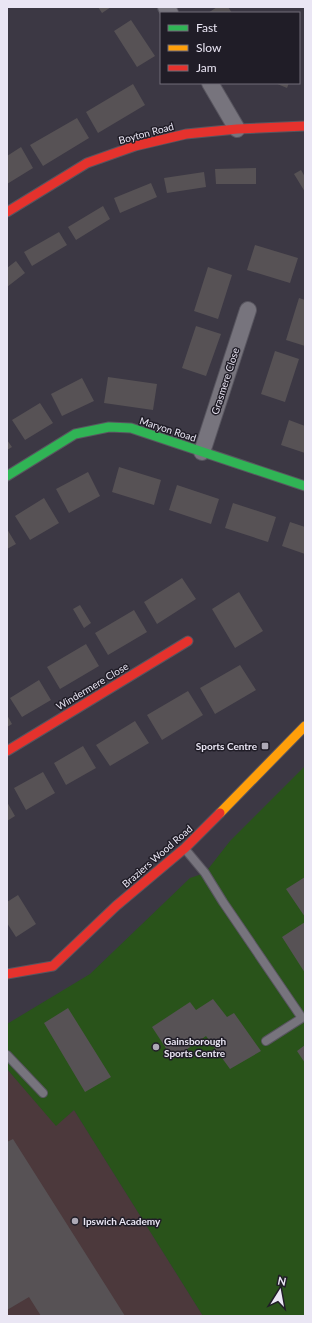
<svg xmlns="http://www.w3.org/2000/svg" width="312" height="1323" font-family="Lato,sans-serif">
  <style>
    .education { fill: #4c393c }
    .green { fill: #29531a }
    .building { fill: #575255 }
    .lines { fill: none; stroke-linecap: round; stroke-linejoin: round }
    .lane-casing { stroke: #58555f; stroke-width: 10 }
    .street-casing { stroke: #58555f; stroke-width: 18 }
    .fast-casing { stroke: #58555f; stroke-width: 11 }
    .slow-casing { stroke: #58555f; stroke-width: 11 }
    .jam-casing { stroke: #58555f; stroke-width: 11 }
    .lane { stroke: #77747d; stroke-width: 8 }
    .street { stroke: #77747d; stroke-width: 16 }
    .fast { stroke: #30b455; stroke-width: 9 }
    .slow { stroke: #ff9f0a; stroke-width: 9 }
    .jam { stroke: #e5322d; stroke-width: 9 }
    .poi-dot { fill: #ada9b6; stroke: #201d27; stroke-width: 1.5 }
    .labels { text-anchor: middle; stroke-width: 3; stroke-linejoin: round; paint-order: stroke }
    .street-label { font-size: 10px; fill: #eae6f4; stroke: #201d27 }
    .poi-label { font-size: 10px; font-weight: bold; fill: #eae6f4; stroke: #201d27; text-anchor: start }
  </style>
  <rect width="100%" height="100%" fill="#3c3844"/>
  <path class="education" d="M7,1069L56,1125L74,1110L203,1316H7Z"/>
  <path class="green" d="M305,766V1316H203L74,1110L56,1126L7,1069V1024L90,974L190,878L205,873L230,841Z"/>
  <path class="building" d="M98,7H111L102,13Z
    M217,7H228L232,13H208Z
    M131,20L155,56L137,67L114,31Z
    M275,83H289L287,88Z
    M133,84L145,105L98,133L86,112Z
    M77,118L89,138L43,166L30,145Z
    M21,147L33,168L7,184V156Z
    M256,168V184H216L215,169Z
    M301,170L305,177V192L294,174Z
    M204,172L206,187L167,193L164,178Z
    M151,183L157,197L120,213L114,198Z
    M103,206L110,219L76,240L68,227Z
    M59,232L67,245L32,266L24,252Z
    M255,245L298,258L290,283L247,270Z
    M16,261L25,273L7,287V268Z
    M208,267L232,275L218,319L194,311Z
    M299,298L305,300V346L286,340Z
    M196,326L221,334L206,376L182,368Z
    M275,351L299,359L285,402L261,394Z
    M108,377L157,384L153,410L104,403Z
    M82,378L94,401L62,416L51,394Z
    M40,403L53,423L25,440L12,420Z
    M289,420L305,426V453L281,445Z
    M7,440L12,447L7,450Z
    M119,467L161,480L154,505L112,492Z
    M88,472L100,496L69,513L56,489Z
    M177,485L219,499L211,524L169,510Z
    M44,498L59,523L30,540L15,516Z
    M233,503L276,517L268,542L225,528Z
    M290,522L305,527V554L282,546Z
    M7,529L16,544L7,549Z
    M182,578L196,599L157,624L144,602Z
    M239,592L263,631L235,648L212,609Z
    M80,605L91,623L84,628L73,609Z
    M134,610L147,632L108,655L95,633Z
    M86,644L99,666L60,689L47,667Z
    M240,665L256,690L215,714L200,688Z
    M39,680L51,700L22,717L10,698Z
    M188,691L203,715L162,740L147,715Z
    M7,715L12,724L7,727Z
    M135,721L149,743L110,766L96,745Z
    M83,746L96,768L66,785L54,763Z
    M43,772L55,793L26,810L14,788Z
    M7,802L15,816L7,821Z
    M305,877V917L286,889Z
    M18,895L36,924L16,937L7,923V902Z
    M305,922V973L282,937Z
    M213,999L227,1017L234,1013L261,1051L230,1069L206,1036L173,1059L152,1027L190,1002L196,1010Z
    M68,1008L111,1077L85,1092L44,1023Z
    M305,1045V1063L297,1051Z
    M13,1139L125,1316H41L29,1297L7,1310V1142Z"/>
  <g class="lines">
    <g class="lane-casing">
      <path id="lane" d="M185,849L205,873L223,902L302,1018L266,1041
        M7,1055L43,1093"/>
    </g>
    <g class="street-casing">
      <path id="street" d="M166,7L170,13
        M210,83L237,129
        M202,452L248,310"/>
    </g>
    <g class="fast-casing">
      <path id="fast" d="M7,476L75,434L109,427L131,428L305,486"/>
    </g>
    <g class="slow-casing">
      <path id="slow" d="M220,813L305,726"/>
    </g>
    <g class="jam-casing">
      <path id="jam" d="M7,212L87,163L135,146L186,134L237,129L305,126
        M7,751L188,641
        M7,974L53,966L116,906L185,848L220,813"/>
    </g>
    <use href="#lane" class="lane"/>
    <use href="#street" class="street"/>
    <use href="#fast" class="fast"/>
    <use href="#slow" class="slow"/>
    <use href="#jam" class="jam"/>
  </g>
  <g class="poi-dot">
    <rect x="261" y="742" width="8" height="8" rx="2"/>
    <circle cx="156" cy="1047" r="4"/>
    <circle cx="75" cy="1221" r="4"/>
  </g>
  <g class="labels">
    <g class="street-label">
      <text transform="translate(146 133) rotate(-15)" y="4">Boyton Road</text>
      <text transform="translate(225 381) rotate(-72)" y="4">Grasmere Close</text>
      <text transform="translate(168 429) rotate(18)" y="4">Maryon Road</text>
      <text transform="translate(92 686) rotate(-31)" y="4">Windermere Close</text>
      <text transform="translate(157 856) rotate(-41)" y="4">Braziers Wood Road</text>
    </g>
    <g class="poi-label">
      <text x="257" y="750" text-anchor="end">Sports Centre</text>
      <text x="164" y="1045">Gainsborough<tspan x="164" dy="12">Sports Centre</tspan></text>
      <text x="83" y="1225">Ipswich Academy</text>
    </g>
  </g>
  <rect width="312" height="1323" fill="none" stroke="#eae6f4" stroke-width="16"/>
  <rect x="160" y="12" width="140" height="72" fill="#201d27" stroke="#716d79"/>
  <rect x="168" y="25" width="20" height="6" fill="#30b455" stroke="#716d79"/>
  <text x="196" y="32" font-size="12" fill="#eae6f4">Fast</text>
  <rect x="168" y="45" width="20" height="6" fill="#ff9f0a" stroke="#716d79"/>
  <text x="196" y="52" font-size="12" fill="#eae6f4">Slow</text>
  <rect x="168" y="65" width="20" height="6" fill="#e5322d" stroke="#716d79"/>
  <text x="196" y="72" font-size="12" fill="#eae6f4">Jam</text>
  <g transform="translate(280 1291) rotate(11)" stroke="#201d27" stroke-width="3" paint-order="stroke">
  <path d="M0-3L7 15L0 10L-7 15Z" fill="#eae6f4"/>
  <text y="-6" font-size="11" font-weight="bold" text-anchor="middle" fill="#eae6f4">N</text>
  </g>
</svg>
